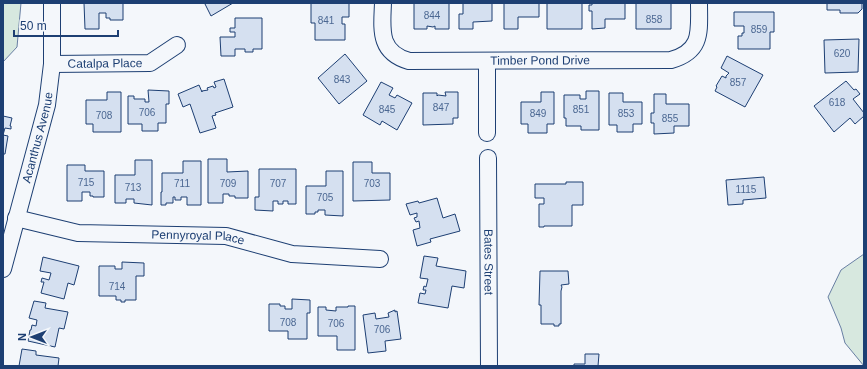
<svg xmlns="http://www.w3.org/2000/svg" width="867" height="369" font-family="Arial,sans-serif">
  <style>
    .green { fill: #d7e8df; stroke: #687fa3 }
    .building { fill: #d5e0f0; stroke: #1d3f73 }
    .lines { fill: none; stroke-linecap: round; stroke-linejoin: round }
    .minor-casing { stroke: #1d3f73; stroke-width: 18 }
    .minor { stroke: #f4f7fb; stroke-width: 16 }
    .labels { text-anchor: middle; stroke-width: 3; stroke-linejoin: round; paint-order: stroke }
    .number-label { font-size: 10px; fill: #4b6792 }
    .street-label { font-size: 12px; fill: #1d3f73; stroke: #f4f7fb }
  </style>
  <rect width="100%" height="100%" fill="#f4f7fb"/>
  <path class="green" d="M3,3H21L17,47L3,62Z
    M864,254V366L845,343L841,328L828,297L841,270Z"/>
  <path class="building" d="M84,3H123V20H110V18H106V13H99V29H85Z
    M207,3H233L211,16L205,4Z
    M311,3H349V17H342V24H345V40H315V23H311Z
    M414,3H449V29H435V26L433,27L427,26V29H414Z
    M463,3H492V21L473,22V29H459V14H463Z
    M504,3H539V17H518V29H504Z
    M547,3H582V29H547Z
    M592,3H625V19H605V28L592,29V11H589V5H592Z
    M636,3H671V29H636Z
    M827,3H862V9L858,13H840V10H827Z
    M734,12H774V32H770V49H738V36H742V33H744V26H734Z
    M235,18H262V49H253V52H245V49H235V56H221L220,37H235V32H230V28H235Z
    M859,39L858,72L825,73L824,40Z
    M345,54L367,81L339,104L318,78Z
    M727,56L763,75L745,107L715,91L717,87L716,86L722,76L726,78V76L729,73L721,68Z
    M224,79L233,107L215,113L216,115L212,116L216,128L200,133L190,104L183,107L178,94L199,85L202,92V91L208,90L207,88L213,86L214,88L216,87L214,82Z
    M846,81L854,90L856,89L860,94L853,99L864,113V116L855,124L850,118L834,132L814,106Z
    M381,82L393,88L389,95L395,98L397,95L412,103L397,130L382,121L380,125L363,115Z
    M148,90L169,91V104H166V123H158V131H142V124H128V96H134V99H145V102H149Z
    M586,91H599V130H581V126H566V118H564V95H580V99H586Z
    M107,92H121V132H93V124H86V100H107Z
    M445,92H458V118H453V124L423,125V93H437V96L438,95L446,96Z
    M541,92H554V124H547V133H528V124H521V102H541Z
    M609,93H623V102H642V124H633V132H617V125H609Z
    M654,94H666V104H689V126H674V133L654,134V123H651V113H654Z
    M3,116L12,118L10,126H11V129L5,128L3,135L8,136L5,154H3Z
    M208,159H227V172L248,171V198H235V196H229V194H223V203H208Z
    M135,160H152V205L134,203V199H126V203H115V175H135Z
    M183,161H201V205H187V197H181V200H175V197H173V203H166V205H161V192H162V173H183Z
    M353,162H372V173H390V200L353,201Z
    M67,165H85V171H104V197H93V196H90V192H82V201H67Z
    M259,169H296V204H288V201H283V204H278V201H273V211L255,210V197H259Z
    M326,171H343V216L325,215V210H318V212H315V214H306V186H326Z
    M764,177L766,198L743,200V204L728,205L726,180Z
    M566,182H583V205H572V226H544V227H539V204H544V198H535V184H566Z
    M437,198L443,218L455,214L460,231L430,239L431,242L417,246L413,230L420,228L419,221L416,222L414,218L417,217V213L410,215L406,204L418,201L419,203Z
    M424,256L438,258L436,266L466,271L464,288L452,286L448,308L418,303L420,293L425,294L426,290H423L424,286L426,287L428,279L420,278Z
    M43,257L79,266L74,285L68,283L64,299L41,293L44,282H41L42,278L49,280L51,273L40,271Z
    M122,262L144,263V276H136V300H125V302H121V300H116V296H99V266H115V269H122Z
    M540,271H568L569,284L561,285L562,287L561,291V324H559V326H554V324H541V305H539Z
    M292,299L310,300V313H307V339H288V331H269V304H280V306H285V309H292Z
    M34,301L46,303L45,308L68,312L64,329L59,328L55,347L28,341L30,330H31L32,325L36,326L37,320L29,318Z
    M348,306H355V350H337V336H318V307H326V310L336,311V307H348Z
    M395,310V312L397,311L401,339L385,341L386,351L368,353L363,315L375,313L376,319L389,317L388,313Z
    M22,349L36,351V355L59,358L58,366H19Z
    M585,354H599L598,366H574V364H585Z"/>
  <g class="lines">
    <g class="minor-casing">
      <g id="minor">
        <path id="s1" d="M383,3C382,29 378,52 409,61L671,60C703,51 699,31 699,3"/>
        <path d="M487,61V133"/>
        <path id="s2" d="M52,64L150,63L177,45"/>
        <path id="s3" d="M488,158L489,366"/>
        <path id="s4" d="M16,218L78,233L226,236L292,254L380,259"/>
        <path id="s5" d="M3,269L47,105L52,64V3"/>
      </g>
    </g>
    <use href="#minor" class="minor"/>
  </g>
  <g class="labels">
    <g class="number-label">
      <text x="432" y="19">844</text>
      <text x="654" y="23">858</text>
      <text x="326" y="24">841</text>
      <text x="759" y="33">859</text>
      <text x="842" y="57">620</text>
      <text x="342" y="83">843</text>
      <text x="738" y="86">857</text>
      <text x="837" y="106">618</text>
      <text x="441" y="111">847</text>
      <text x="387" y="113">845</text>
      <text x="581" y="113">851</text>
      <text x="147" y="116">706</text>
      <text x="538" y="117">849</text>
      <text x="626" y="117">853</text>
      <text x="104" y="119">708</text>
      <text x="670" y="122">855</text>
      <text x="86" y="186">715</text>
      <text x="182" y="187">711</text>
      <text x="228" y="187">709</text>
      <text x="278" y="187">707</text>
      <text x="372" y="187">703</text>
      <text x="133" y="191">713</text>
      <text x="746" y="193">1115</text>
      <text x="325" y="201">705</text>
      <text x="117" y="290">714</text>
      <text x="288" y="326">708</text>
      <text x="336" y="327">706</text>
      <text x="382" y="333">706</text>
    </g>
    <g class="street-label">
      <text dy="4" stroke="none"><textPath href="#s1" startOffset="202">Timber Pond Drive</textPath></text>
      <text dy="4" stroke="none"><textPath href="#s2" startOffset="53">Catalpa Place</textPath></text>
      <text dy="4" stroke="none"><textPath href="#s5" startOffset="136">Acanthus Avenue</textPath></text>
      <text dy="4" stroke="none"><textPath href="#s4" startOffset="184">Pennyroyal Place</textPath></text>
      <text dy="4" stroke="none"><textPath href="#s3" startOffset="104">Bates Street</textPath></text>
    </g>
  </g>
  <rect width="867" height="369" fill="none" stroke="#1d3f73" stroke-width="8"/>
  <g transform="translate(32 337) rotate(270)" stroke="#f4f7fb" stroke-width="3" paint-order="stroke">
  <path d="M0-3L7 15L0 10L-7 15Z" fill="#1d3f73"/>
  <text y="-6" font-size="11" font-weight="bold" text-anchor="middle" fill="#1d3f73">N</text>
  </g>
  <path d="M14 30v6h104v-6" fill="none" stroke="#1d3f73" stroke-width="2"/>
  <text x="20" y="30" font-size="12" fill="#1d3f73" stroke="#f4f7fb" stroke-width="3" paint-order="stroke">50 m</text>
</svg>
